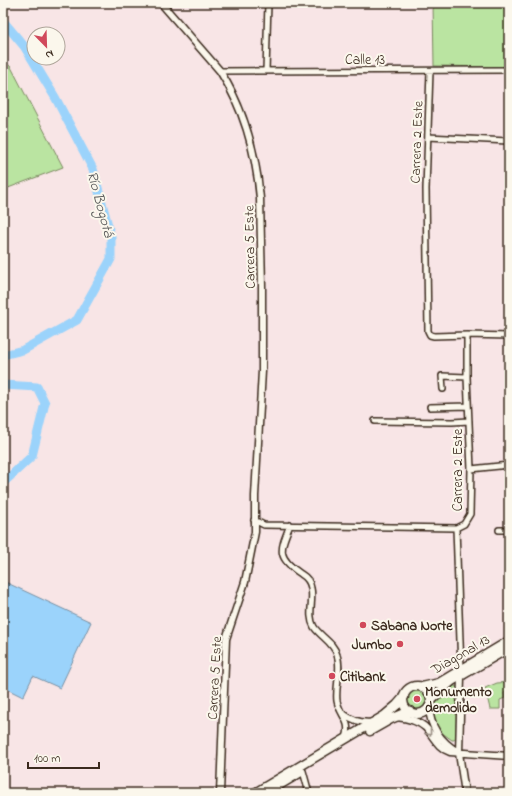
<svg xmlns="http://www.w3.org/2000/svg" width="512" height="796" font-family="'Indie Flower',sans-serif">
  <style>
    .green { fill: #bae4a1; stroke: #7a8760 }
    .water { fill: #9bd3fb; stroke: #758fa3 }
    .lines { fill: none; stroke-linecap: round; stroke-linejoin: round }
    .river { stroke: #9bd3fb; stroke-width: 9 }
    .minor-casing { stroke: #3b2a1e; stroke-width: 8 }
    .tertiary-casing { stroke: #3b2a1e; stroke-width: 9 }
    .primary-casing { stroke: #3b2a1e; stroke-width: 11 }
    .minor { stroke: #fbf7ec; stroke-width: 5 }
    .tertiary { stroke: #fbf7ec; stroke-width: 6 }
    .primary { stroke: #fbf7ec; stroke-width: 8 }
    .oneway { stroke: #9b9085 }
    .poi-dot { fill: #d1495b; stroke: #fbf7ec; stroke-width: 1.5 }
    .labels { text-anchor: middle; stroke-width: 4; stroke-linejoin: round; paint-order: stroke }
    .street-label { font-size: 14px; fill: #3b2a1e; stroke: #fbf7ec }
    .poi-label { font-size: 14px; font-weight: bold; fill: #3b2a1e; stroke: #fbf7ec; text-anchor: start }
    .water-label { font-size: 15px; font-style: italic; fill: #535455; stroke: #fbf7ec }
  </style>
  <rect width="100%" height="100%" fill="#f8e5e6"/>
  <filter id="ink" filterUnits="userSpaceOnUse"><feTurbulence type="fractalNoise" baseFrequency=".025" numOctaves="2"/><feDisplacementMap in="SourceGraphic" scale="8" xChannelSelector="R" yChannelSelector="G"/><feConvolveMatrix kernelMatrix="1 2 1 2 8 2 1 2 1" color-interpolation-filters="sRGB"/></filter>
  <g filter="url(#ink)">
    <path class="green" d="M433,3H507L509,16V65L506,67L434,66Z
      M3,60L11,67L63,167L3,190Z
      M509,682V692L504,693L505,698L500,700V709H490L485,688L497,683Z
      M453,685L457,687L456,737L454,740H452L438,730L433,717V709L439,696Z
      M407 700a10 10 0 1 1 20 0a10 10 0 1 1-20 0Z"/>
    <path class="water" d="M3,581L91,622L60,688L33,676L23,697L3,687Z"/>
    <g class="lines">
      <path class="river" d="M3,21L24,46L55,97L93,169L111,237V259L77,320L23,350L3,355
        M3,385L37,387L45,403L32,456L3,483"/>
      <g class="minor-casing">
        <path id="minor" d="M220,71L509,70
          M266,71L268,3
          M430,71L426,189L428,331L430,335L434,336L467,335L509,336
          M428,137L508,141
          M443,389L442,376L467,377
          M430,407L468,406
          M375,421L452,422L469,421
          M471,469L509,465
          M254,520L264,525L456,528L464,524L470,514L471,469L467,377V335
          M290,525C280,550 276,557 301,574C306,577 310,581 311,588C314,600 307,615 314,627C321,637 334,643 337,655C342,669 335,687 337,701C340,716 352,721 346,738
          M456,528L461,669
          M499,530H509
          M344,714C353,721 362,723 372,722
          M303,771L309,793"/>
      </g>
      <g class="tertiary-casing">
        <path id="tertiary" d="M161,3L220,71C244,109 256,154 260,198L262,286V371L255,496V532L245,582L226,639L220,793
          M461,677L459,753L465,793
          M429,707C430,727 441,742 458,752
          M396,717C407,718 418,720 426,728C434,737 438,748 450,752L509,756"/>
      </g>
      <g class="primary-casing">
        <path id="primary" d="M403 700a14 14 0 1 1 28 0a14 14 0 1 1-28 0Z
          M422,687L439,683L509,641
          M431,701L445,687L452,681L509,648
          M370,731L391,719L410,711
          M255,793L384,716L397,705L404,697
          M266,793L301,772"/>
      </g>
      <use href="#minor" class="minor"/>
      <use href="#tertiary" class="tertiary"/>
      <use href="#primary" class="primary"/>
    </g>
    <defs><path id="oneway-chevron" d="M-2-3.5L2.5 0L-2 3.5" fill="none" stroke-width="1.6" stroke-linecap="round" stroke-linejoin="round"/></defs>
    <use class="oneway" href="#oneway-chevron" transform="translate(429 733) rotate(52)"/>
  </g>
  <g class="poi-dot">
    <circle cx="363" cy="625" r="4"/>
    <circle cx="400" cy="644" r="4"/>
    <circle cx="332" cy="676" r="4"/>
    <circle cx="417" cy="699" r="4"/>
  </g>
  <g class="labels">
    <g class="street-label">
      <text x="365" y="64">Calle 13</text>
      <text transform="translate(416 142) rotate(-88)" y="5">Carrera 2 Este</text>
      <text transform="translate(249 247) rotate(-91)" y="5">Carrera 5 Este</text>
      <text transform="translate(457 470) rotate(-90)" y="5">Carrera 2 Este</text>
      <text transform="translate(460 654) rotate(-30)" y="5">Diagonal 13</text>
      <text transform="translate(214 678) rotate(-87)" y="5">Carrera 5 Este</text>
    </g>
    <g class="poi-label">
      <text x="371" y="630">Sabana Norte</text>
      <text x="392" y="649" text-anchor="end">Jumbo</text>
      <text x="340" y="681">Citibank</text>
      <text x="425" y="696">Monumento<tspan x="425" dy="16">demolido</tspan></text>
    </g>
    <g class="water-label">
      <text transform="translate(101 204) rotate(75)" y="5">Río Bogotá</text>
    </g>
  </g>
  <rect width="512" height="796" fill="none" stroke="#fbf7ec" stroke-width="16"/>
  <rect x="8" y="8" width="496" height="780" fill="none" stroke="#3b2a1e" stroke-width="1.5" filter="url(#ink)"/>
  <g transform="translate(46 46) rotate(157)"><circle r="19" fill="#fbf7ec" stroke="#aea59a"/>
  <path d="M0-3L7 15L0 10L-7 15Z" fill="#d1495b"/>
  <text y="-6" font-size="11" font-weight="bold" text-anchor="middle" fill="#3b2a1e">N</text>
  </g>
  <path d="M28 762v6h71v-6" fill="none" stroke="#3b2a1e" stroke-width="2"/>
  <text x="34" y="762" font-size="12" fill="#3b2a1e" stroke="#fbf7ec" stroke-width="3" paint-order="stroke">100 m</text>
</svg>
